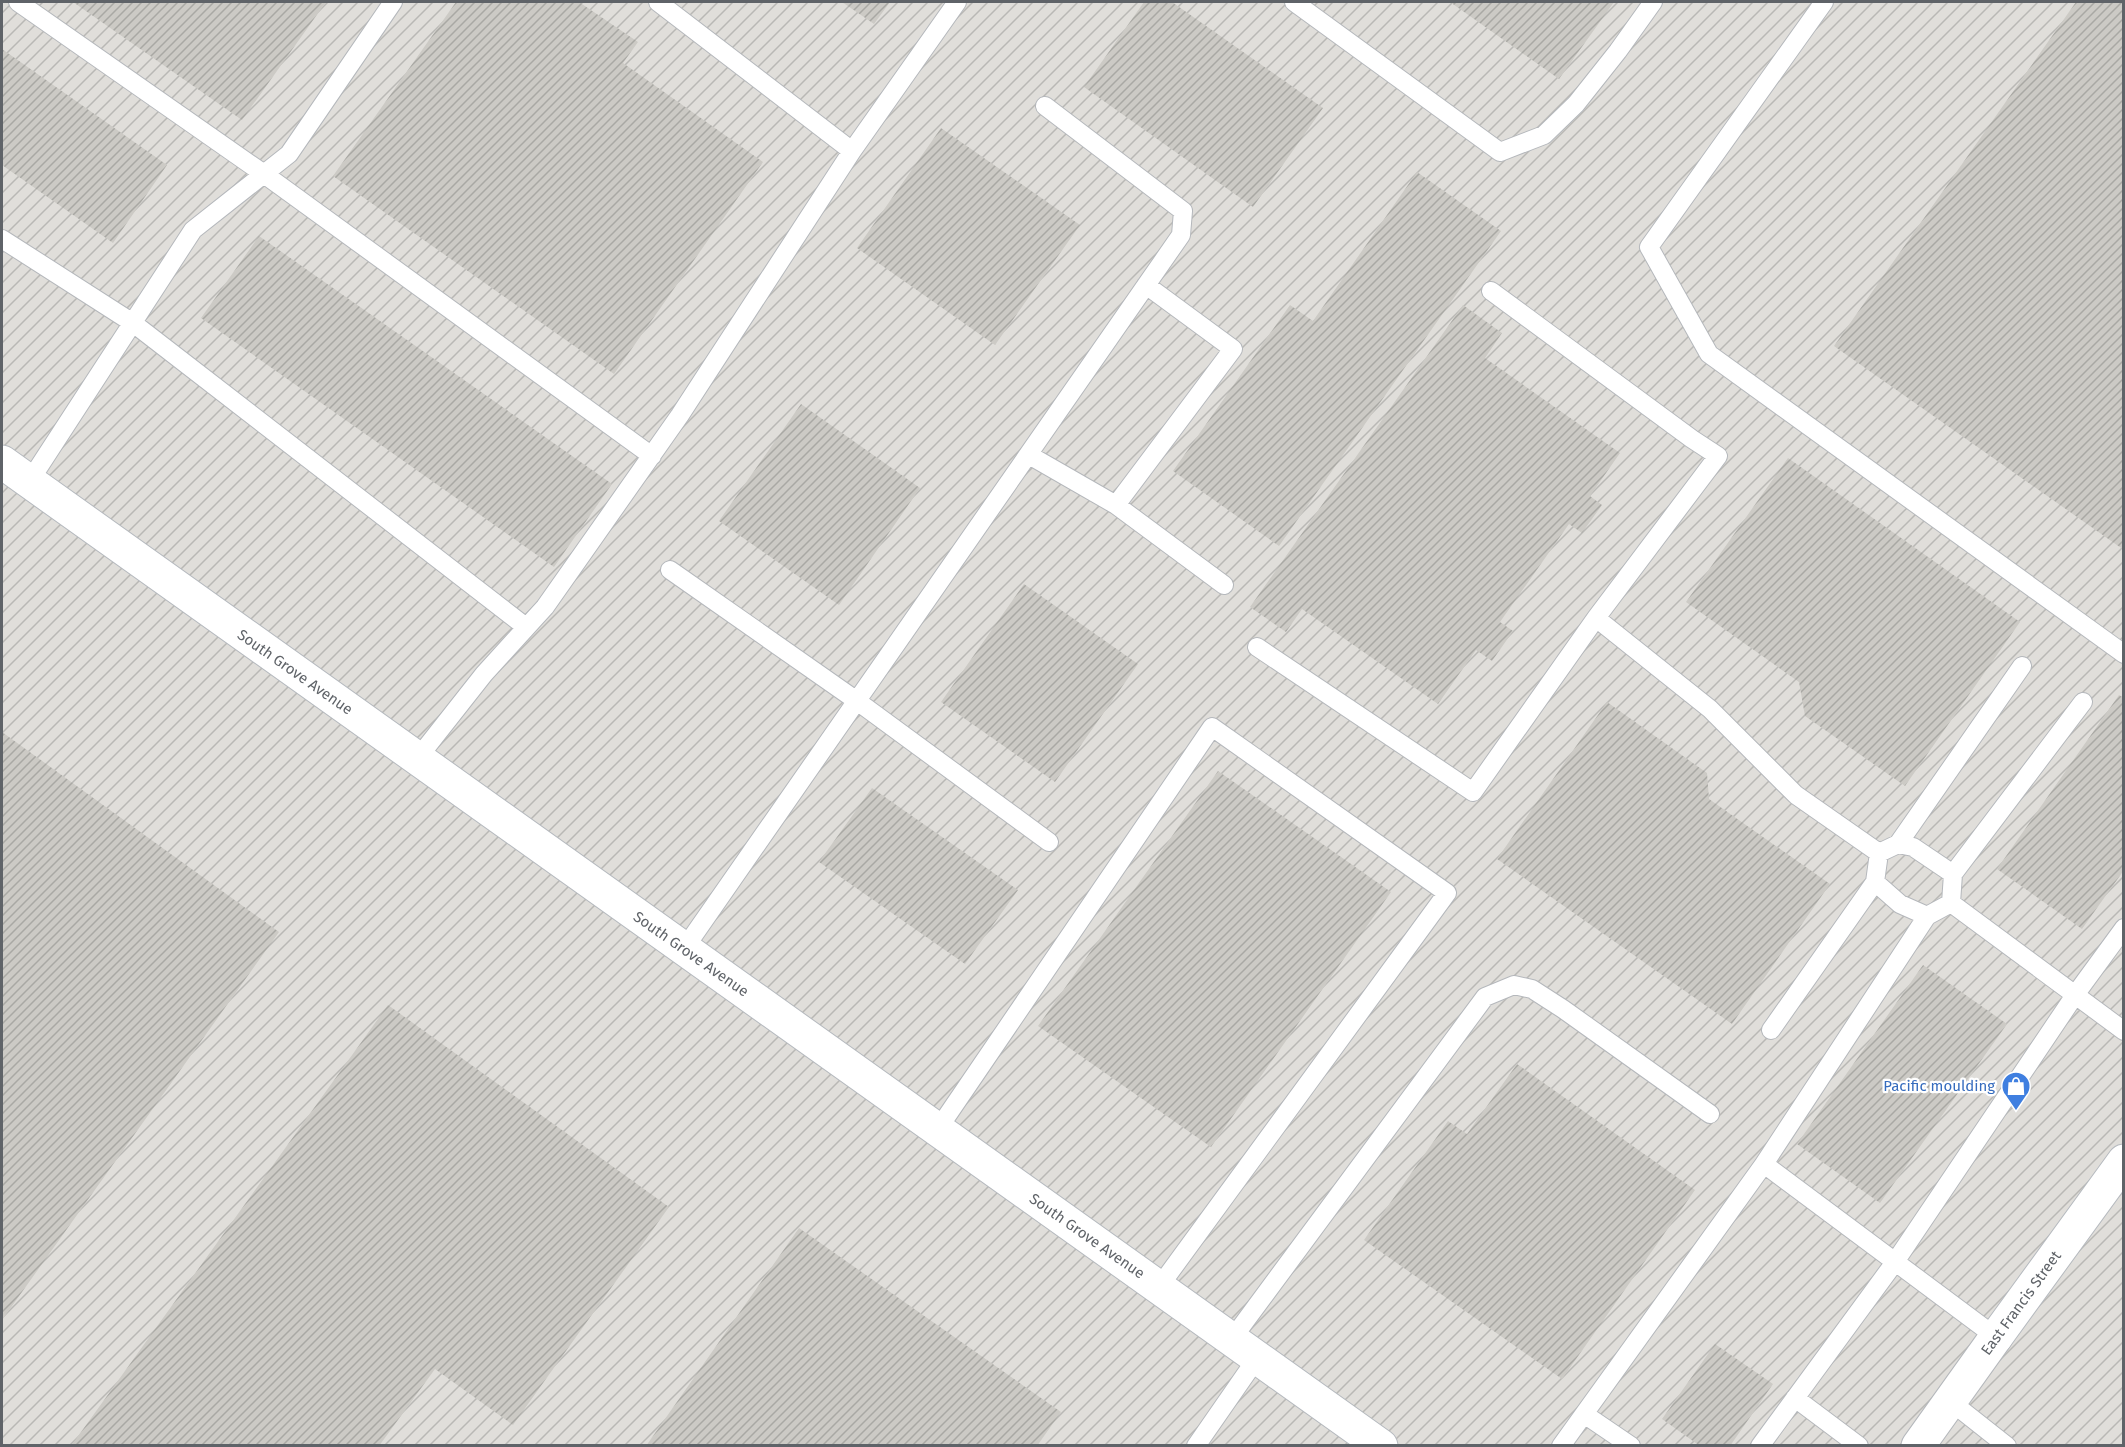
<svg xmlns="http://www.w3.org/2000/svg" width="2125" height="1447" font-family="'Fira Sans',sans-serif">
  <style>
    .industrial { fill: url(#industrial-furrows) }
    .building { fill: url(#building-hatch) }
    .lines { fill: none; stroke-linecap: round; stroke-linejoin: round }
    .lane-casing { stroke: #b5b8bc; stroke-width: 20 }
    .street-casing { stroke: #b5b8bc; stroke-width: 35 }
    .secondary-casing { stroke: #b6babf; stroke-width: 35 }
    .lane { stroke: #fff; stroke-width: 18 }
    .street { stroke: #fff; stroke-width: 33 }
    .secondary { stroke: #fff; stroke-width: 33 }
    .labels { text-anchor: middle; stroke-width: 4.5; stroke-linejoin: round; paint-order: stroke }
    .street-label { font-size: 15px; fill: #5f6368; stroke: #fff }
    .shop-label { font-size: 15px; fill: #366cbe; stroke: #fff; text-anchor: end }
  </style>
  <defs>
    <pattern id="industrial-furrows" width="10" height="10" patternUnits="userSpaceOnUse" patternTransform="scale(1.5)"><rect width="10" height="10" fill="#e0deda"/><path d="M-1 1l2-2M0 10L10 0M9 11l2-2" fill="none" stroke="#b9b8b5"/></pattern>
    <pattern id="building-hatch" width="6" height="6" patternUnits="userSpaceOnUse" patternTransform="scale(1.5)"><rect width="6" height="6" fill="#cccac5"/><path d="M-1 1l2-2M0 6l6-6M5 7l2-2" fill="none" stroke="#a9a8a4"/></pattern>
  </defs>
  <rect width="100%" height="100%" fill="#f1efe8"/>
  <path class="industrial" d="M2,2H2123V1445H2Z"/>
  <path class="building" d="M73,2H326L242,120Z
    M456,2H579L638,42L623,63L763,162L614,374L333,176Z
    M842,2H890L874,24Z
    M1144,2H1172L1323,108L1253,207L1084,87Z
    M1450,2H1614L1559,79Z
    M2076,2H2124V550L1834,346Z
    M2,49L167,165L113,243L2,165Z
    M941,128L1080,225L995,345L857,248Z
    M1417,172L1501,231L1279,546L1173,471L1290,305L1313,321Z
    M259,236L612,484L554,567L201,318Z
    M1463,305L1502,333L1485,358L1620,453L1590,496L1602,505L1582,533L1569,524L1500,622L1513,631L1492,661L1476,650L1438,704L1302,609L1286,632L1250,607Z
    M801,404L920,488L839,605L719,521Z
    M1788,458L2020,622L1905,786L1805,716L1799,682L1686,602Z
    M1024,584L1138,664L1055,782L941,702Z
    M2119,695L2124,698V870L2082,929L1997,869Z
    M1607,702L1707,773L1709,799L1830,884L1732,1024L1497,859Z
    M2,732L279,932L2,1320Z
    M1218,771L1391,892L1211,1147L1038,1026Z
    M872,788L1018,890L965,964L819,862Z
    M1923,965L2007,1024L1880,1203L1797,1144Z
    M388,1005L669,1207L513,1425L435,1369L379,1446H71Z
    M1517,1064L1695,1190L1562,1379L1364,1240L1448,1121L1467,1134Z
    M799,1228L1061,1412L1037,1446H646Z
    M1715,1344L1773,1384L1730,1446H1700L1662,1419Z"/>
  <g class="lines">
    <g class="lane-casing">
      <path id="lane" d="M18,2L264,174L652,456
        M1294,2L1500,152L1544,135L1576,104L1618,51L1653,2
        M1824,2L1649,247L1709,354L2124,654
        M852,151L957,2
        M2,239L133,323L526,627
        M1146,285L1233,349L1116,505L1224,585
        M1491,291L1692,439L1718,456L1596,618
        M1029,455L1116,505
        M29,482L193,230L289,154L393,2
        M670,570L857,701L1049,842
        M1257,647L1473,792L1596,618L1710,709L1796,795L1879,853
        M417,759L484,674L545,607L680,415L852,151L658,2
        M1898,844L1913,847L1953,874L1951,903L1927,916L1900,904L1875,882L1879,853Z
        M1898,844L2022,666
        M1953,874L2083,702
        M1951,903L2124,1031
        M684,949L1181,235L1183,211L1045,106
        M1771,1030L1875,882
        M938,1129L1212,727L1447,893L1159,1287
        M1764,1164L1927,916
        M1232,1339L1485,997L1514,985L1532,989L1563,1009L1710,1114
        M1795,1398L1859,1446
        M1950,1401L2007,1446
        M1584,1414L1631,1446
        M1196,1446L1257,1358
        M1561,1446L1764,1164L1996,1337
        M1760,1446L1895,1262L2075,995L2124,928"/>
    </g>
    <g class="street-casing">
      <path id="street" d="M1918,1446L1996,1337"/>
    </g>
    <g class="secondary-casing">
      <path id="secondary" d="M2,462L1381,1446
        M1996,1337L2124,1161"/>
    </g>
    <use href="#lane" class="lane"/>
    <use href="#street" class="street"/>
    <use href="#secondary" class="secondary"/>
  </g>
  <defs>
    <g id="shop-pin" transform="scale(1.5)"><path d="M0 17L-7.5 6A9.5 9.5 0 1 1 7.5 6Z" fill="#3f7fe0" stroke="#fff"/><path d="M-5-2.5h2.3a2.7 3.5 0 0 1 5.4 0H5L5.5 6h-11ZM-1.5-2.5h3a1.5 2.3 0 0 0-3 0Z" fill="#fff"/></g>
  </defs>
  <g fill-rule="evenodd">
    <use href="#shop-pin" x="2016" y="1086"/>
  </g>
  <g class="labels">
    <g class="street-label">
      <text transform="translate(295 672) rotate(35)" y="5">South Grove Avenue</text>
      <text transform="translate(691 954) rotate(35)" y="5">South Grove Avenue</text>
      <text transform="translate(1087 1236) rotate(35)" y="5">South Grove Avenue</text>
      <text transform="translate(2021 1303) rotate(-54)" y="5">East Francis Street</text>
    </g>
    <g class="shop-label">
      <text x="1995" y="1091">Pacific moulding</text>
    </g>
  </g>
  <rect width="2125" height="1447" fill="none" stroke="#5f6368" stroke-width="6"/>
</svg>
